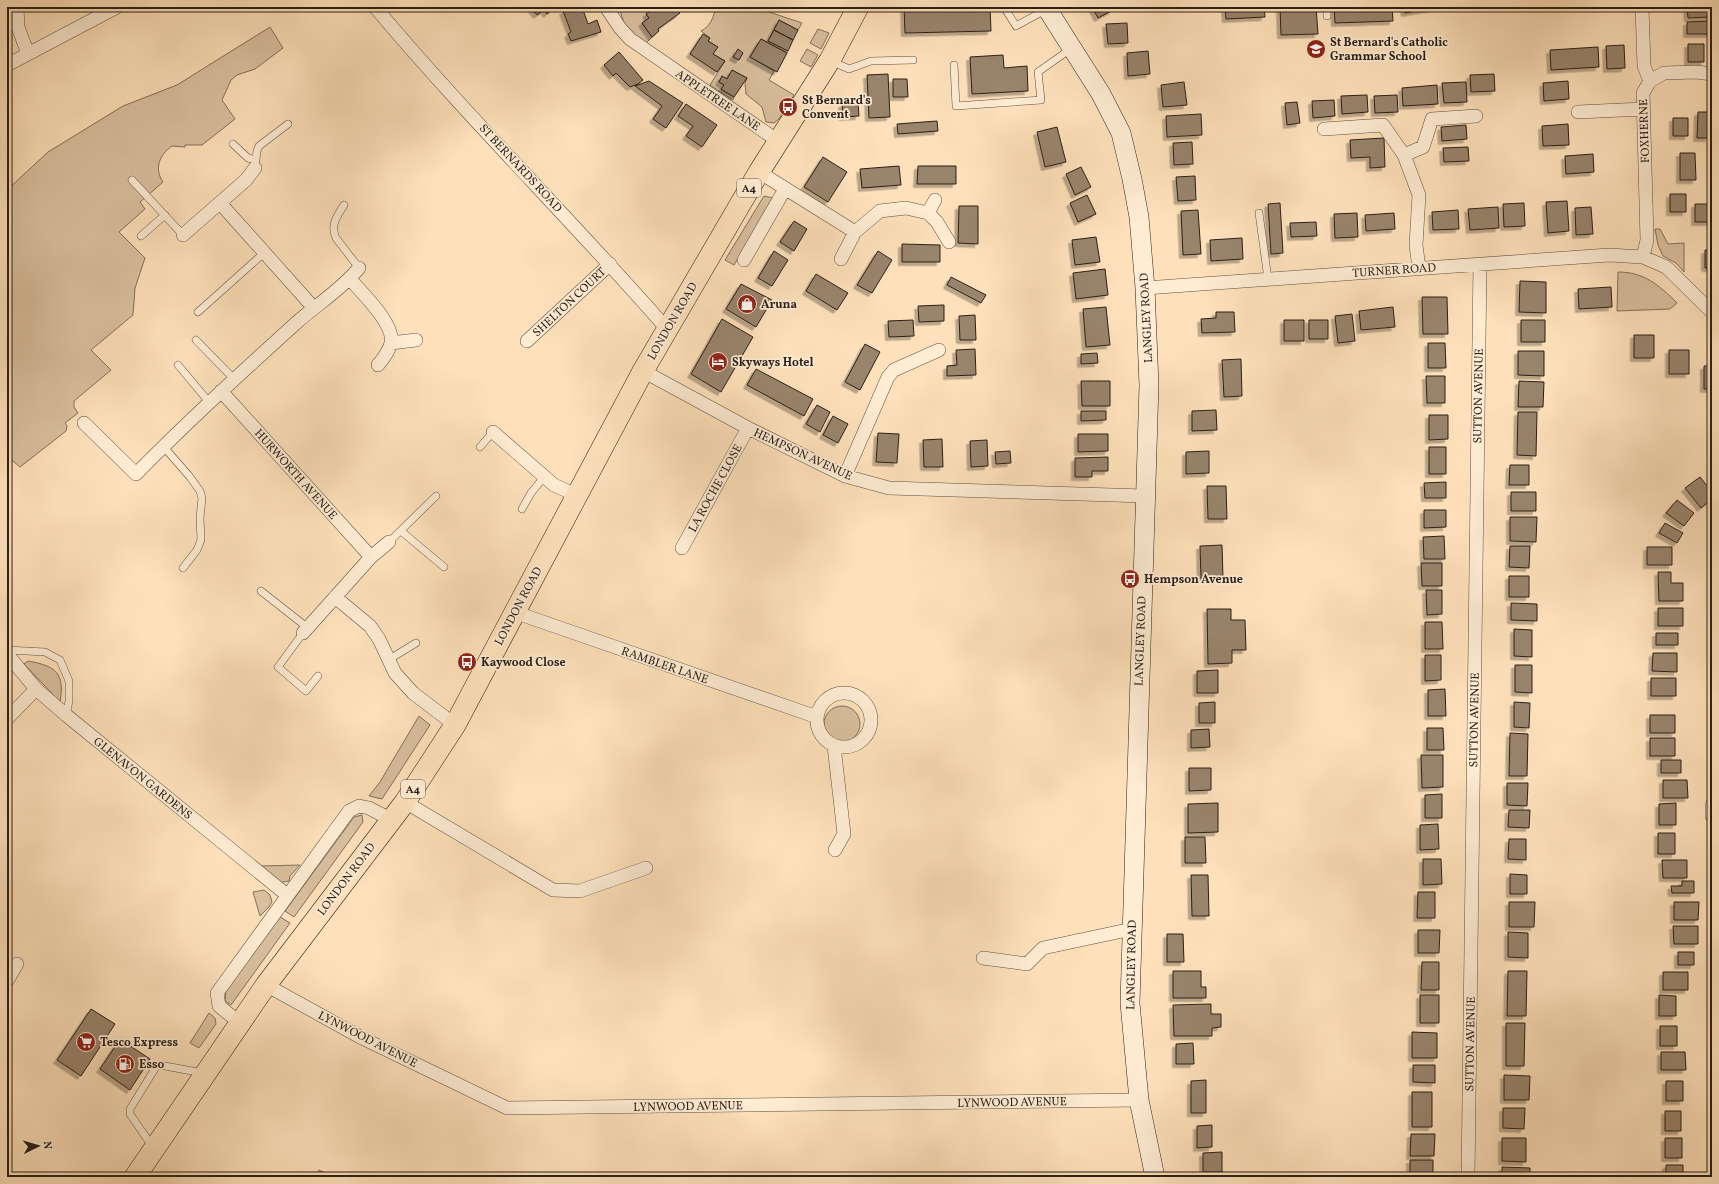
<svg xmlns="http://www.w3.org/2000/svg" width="1719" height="1184" font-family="Vollkorn,serif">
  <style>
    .green { fill: #dac09f; stroke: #82705b }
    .building { fill: #99846c; stroke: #2b1f17; filter: url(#shadow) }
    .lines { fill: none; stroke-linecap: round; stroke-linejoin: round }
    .lane-casing { stroke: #605040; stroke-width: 8 }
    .street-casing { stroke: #605040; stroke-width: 14 }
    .secondary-casing { stroke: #2b1f17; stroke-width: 20 }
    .primary-casing { stroke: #2b1f17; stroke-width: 22 }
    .lane { stroke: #feecd3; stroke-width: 7 }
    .street { stroke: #feecd3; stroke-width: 13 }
    .secondary { stroke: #feecd3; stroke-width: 19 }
    .primary { stroke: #fee1bb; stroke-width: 21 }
    .labels { text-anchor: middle; stroke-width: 3.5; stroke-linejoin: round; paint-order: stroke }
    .shield { fill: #feecd3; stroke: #6a5c4f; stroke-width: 1 }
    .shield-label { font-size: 11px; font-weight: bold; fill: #2b1f17 }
    .poi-label { font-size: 12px; font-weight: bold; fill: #2b1f17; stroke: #feecd3; text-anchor: start }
    .street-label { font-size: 12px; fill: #2b1f17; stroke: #feecd3 }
  </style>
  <defs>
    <filter id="shadow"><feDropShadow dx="-3.5" dy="3.5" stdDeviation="0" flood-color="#0004"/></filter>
  </defs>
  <rect width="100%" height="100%" fill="#fee1bb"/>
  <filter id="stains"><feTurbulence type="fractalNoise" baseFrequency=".005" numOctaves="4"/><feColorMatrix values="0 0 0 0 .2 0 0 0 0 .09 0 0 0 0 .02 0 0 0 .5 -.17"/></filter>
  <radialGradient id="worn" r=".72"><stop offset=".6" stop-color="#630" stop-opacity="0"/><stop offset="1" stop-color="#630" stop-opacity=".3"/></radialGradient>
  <path class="green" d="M619,7H656L646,14L649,18L642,23L652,37L645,44L626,30Z
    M716,7H771L769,12L802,23L798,30L779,20L768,41L788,51L787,53L761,39L750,57L774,71L769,80L794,95L779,119L774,123L766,122L762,107L746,94L745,83L747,78L732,70L727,79L722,76L719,82L724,85L721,90L734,97L733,100L710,85L725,61L713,54L717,47L708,41L710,38L701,31C711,26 713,18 716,7Z
    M270,27L283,48L255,69L237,75L231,80L222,100L235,119L202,145H185V147L172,146C159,155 154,169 163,182L140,202L145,209L119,232L145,258L135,288L133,315L91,350L111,370L74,401V407L78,413L65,423L67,426L66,431L20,467L7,456V190L48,152L123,106L177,85Z
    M818,29L829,33L821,49L810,43Z
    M807,49L818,55L811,67L800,61Z
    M764,196L773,198L734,265L725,260Z
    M1655,229H1660L1668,244L1684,243V272L1676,263L1663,256L1658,245Z
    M1618,272C1644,272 1659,285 1677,303L1670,309L1617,311Z
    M28,661C56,666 65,673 60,702L24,664Z
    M824 724a18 18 0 1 1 36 0a18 18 0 1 1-36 0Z
    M419,716L430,725L382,799L369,796L380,782Z
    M362,815L363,822L294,917L285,911L354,817Z
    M300,865L290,876L289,881L278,883L260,866Z
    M264,890L270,895L272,902L269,907L260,916L253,892Z
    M280,917L290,923L231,1005L225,1001L226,990Z
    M209,1013L215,1018L216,1024L199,1048L190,1043Z
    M319,1170L334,1177H315Z"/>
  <path class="building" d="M530,7H555L547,14L544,10L537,15Z
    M574,7H582L588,24L597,20L601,32L571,41L568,34L571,32L563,11Z
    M656,7H675L680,13L658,29L659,31L652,37L642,23L649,18L646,14Z
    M904,7H990L991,31L905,33Z
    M1092,7H1112L1113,10L1098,18Z
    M1225,7H1264L1265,17L1226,19Z
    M1280,7H1316L1318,34L1281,35Z
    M1334,7H1392L1393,21L1335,23Z
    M1404,7H1439L1405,13Z
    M1687,7H1711V17L1688,18Z
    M779,20L798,30L793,40L774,30Z
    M1710,21L1711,34H1687V22Z
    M1127,23L1128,43L1108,44L1106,24Z
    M774,30L793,40L788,51L768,41Z
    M703,34L710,38L708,41L718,47L713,54L725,61L717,72L690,54Z
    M761,39L787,53L777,72L750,57Z
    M1688,44H1704V62H1688Z
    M1624,45L1625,68L1607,69L1606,46Z
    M1598,47L1599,67L1551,70L1550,50Z
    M738,49L743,53L739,60L733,57Z
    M1148,51L1150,74L1128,76L1127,53Z
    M619,52L643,80L638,84L630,87L616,73L613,76L604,65Z
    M1003,55L1004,68L1027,66L1028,91L972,94L970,57Z
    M732,70L747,78L734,97L721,89L724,85L719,82L722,76L727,79Z
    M888,74L890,117L869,118L867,75Z
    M1494,74L1495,91L1471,92L1470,75Z
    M893,79H907L908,97H893Z
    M649,81L683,103L666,128L653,119L662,106L635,86Z
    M1568,81L1569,99L1544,101L1543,83Z
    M1184,82L1187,105L1163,107L1161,85Z
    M1466,82L1467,102L1444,103L1442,83Z
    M1437,85L1438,104L1403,106L1402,88Z
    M1367,95L1368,112L1342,114L1341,96Z
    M1397,95L1398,112L1375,113L1374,96Z
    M1334,100L1335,116L1313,118L1312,101Z
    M1297,102L1300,123L1287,125L1285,103Z
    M858,103L859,116L843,117L842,104Z
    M686,104L717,125L702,147L686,136L693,126L678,116Z
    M1698,112H1709V138H1697Z
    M1201,114L1202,135L1167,137L1166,116Z
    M1673,118H1688V136H1673Z
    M937,121L938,131L898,134L897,124Z
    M1568,124L1569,145L1543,146L1542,126Z
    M1466,125L1467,139L1442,141L1441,127Z
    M1057,127L1066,162L1045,167L1037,132Z
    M1384,138L1385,167L1370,168V157L1351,158L1350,140Z
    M1192,142L1193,164L1174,165L1173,143Z
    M1468,147L1469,161L1444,162L1443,148Z
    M1680,153H1695L1696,180H1680Z
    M1593,154L1594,172L1566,174L1565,156Z
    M823,157L847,172L828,202L804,187Z
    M899,166L901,185L862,188L860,169Z
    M918,166H956V184H917Z
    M1081,167L1091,187L1075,195L1066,174Z
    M1195,176L1196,200L1178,201L1176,177Z
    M1670,194H1686V212H1670Z
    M1087,195L1096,214L1078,222L1070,203Z
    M1567,201L1569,231L1548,233L1546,202Z
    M1280,203L1283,253L1271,254L1268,204Z
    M1524,203L1525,226L1504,227L1503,204Z
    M1695,204H1712V222H1695Z
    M959,206H978V244L958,243Z
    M1498,207L1499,228L1470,230L1468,209Z
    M1591,207L1593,234L1576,235L1575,208Z
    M1198,210L1201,254L1183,255L1181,211Z
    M1458,210L1459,229L1433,230L1432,212Z
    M1357,213L1358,237L1335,238L1334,214Z
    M1394,213L1395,229L1366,231L1365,215Z
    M794,221L807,229L794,251L780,242Z
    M1316,222L1317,236L1291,237L1290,223Z
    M1096,237L1100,262L1075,265L1072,240Z
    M1242,238L1243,259L1211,261L1210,240Z
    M902,244L940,245V262H902Z
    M1705,250H1712V268H1705Z
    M774,251L788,260L772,286L758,278Z
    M878,251L892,260L872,293L857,285Z
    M1105,269L1108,295L1076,299L1073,273Z
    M816,274L848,293L837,310L806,291Z
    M951,277L986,295L981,303L947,285Z
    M1520,281L1546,282V313L1519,312Z
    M741,284L772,300L756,327L726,309Z
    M1611,287L1612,307L1579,309L1578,289Z
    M1422,297H1447L1448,334H1423Z
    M944,305V321L919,322L918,306Z
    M1106,307L1110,345L1086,347L1083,309Z
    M1393,307L1395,327L1361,330L1359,311Z
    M1216,312H1234L1235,332L1202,333L1201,319L1216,318Z
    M1352,314L1355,341L1338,343L1335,316Z
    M975,315L976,340H960L959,316Z
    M722,319L753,337L721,392L691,374Z
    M913,320L914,336L889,337L888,321Z
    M1284,320H1304V341H1284Z
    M1309,320H1328V339H1309Z
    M1521,320H1545V342H1521Z
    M1634,335H1654V358H1634Z
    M1428,343H1445L1446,368H1428Z
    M865,344L880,352L860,390L845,382Z
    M975,349L976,375L947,376V366L957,365L956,350Z
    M1669,350H1689V374H1669Z
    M1518,351H1544V376L1518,375Z
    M1097,353L1098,363L1081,364V354Z
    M1241,359L1242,396L1224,397L1222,360Z
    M1704,366H1712V389H1704Z
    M756,369L813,399L804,416L747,385Z
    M1426,376H1445V403H1427Z
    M1081,381H1110V406H1082Z
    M1519,381L1544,382L1543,407H1518Z
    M817,405L830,412L820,432L806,424Z
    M1216,410L1217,430L1192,431V411Z
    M1081,411H1106V420L1081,421Z
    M1518,412H1537L1536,456L1517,455Z
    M1429,415H1448V439L1429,440Z
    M833,416L848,424L838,443L823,435Z
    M878,433L899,434L897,463L876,462Z
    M1078,434H1108V451L1078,452Z
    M942,439L943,467H924L923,440Z
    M987,440L988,466L971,467L970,441Z
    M1429,447H1446V474H1429Z
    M1010,451L1011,463L996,464L995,452Z
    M1209,451V473L1186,474V452Z
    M1108,457V471H1092V477H1075V458Z
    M1510,465H1529V485H1509Z
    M1700,477L1712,492V499L1701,508L1685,488Z
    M1446,482V498H1425L1424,483Z
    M1207,486H1226L1227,519H1208Z
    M1511,492H1536V511H1511Z
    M1677,500L1694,513L1684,526L1666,513Z
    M1424,510H1446V527L1424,528Z
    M1510,517H1537L1536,542L1510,541Z
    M1665,523L1683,533L1677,543L1659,533Z
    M1444,536L1445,559H1424L1423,537Z
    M1222,545L1223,578L1201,579L1200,546Z
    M1510,546H1530L1529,568L1509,567Z
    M1647,547H1672V565H1647Z
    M1421,563H1442V586H1422Z
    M1658,572H1671V583H1683V601H1659Z
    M1509,576H1529V597H1509Z
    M1426,590H1442V614L1427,615Z
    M1511,603L1537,604V621L1511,620Z
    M1658,608H1683V626H1658Z
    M1207,609H1231V620H1245L1246,650H1232V663L1208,664Z
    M1425,622H1442L1443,649H1425Z
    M1514,629L1532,630V657L1514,656Z
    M1656,633H1678V645H1656Z
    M1653,653H1677V672L1652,671Z
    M1425,655H1441V680L1425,681Z
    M1515,665H1532V693L1515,692Z
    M1218,670V693H1197V671Z
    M1651,678H1676V696H1651Z
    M1445,689L1446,716H1428V690Z
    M1215,702V723H1199V703Z
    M1514,702L1530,703L1529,728L1514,727Z
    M1650,715H1675V733H1650Z
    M1427,728H1443L1444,750H1427Z
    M1209,729L1210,747L1191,748V730Z
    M1510,733L1528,734L1527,776H1509Z
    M1650,738H1675V756H1650Z
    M1421,755H1443V787L1422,788Z
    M1661,760H1681V773H1661Z
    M1189,768H1211V790L1189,791Z
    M1663,780H1687L1688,798H1663Z
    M1507,783H1528L1527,806L1507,805Z
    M1442,794V818H1425V795Z
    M1218,803V832L1188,833V804Z
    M1676,803V825H1659V804Z
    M1509,810H1530L1529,828L1508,827Z
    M1438,824L1439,849L1420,850V825Z
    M1658,833H1675V854H1658Z
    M1185,837H1205L1206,863H1185Z
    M1509,839H1526V860L1508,859Z
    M1423,859H1441L1442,884L1423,885Z
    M1662,860H1687V878H1663Z
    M1510,874L1527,875V894H1510Z
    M1191,875H1208L1209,916H1192Z
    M1682,881H1694V893H1672L1671,886H1682Z
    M1418,892H1435V918H1417Z
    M1509,902H1535L1534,927H1509Z
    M1674,902H1699L1698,920H1674Z
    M1673,926H1698V944H1674Z
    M1418,930H1440L1439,953H1418Z
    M1508,932L1528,933V958L1508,957Z
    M1167,934H1183L1184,962H1167Z
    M1678,952H1694V965H1678Z
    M1422,962H1439V990H1421Z
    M1173,971H1201V987H1206V998H1173Z
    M1508,971H1527L1526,1016H1507Z
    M1663,972H1688V990H1663Z
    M1420,995H1439V1023H1420Z
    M1659,995L1676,996V1016H1659Z
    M1211,1004V1014H1221V1027L1212,1028V1036H1174L1173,1005Z
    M91,1009L115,1024L81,1076L57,1060Z
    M1506,1023H1525L1524,1066H1506Z
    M1660,1026H1677V1046H1660Z
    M1412,1032L1437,1033V1058H1412Z
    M120,1039L150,1059L130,1090L100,1069Z
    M1193,1043L1194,1064H1176V1044Z
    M1661,1052H1685L1686,1070H1661Z
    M1413,1065H1435V1083L1413,1082Z
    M1504,1075L1530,1076L1529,1100H1504Z
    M1206,1080V1113H1191V1081Z
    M1666,1081H1683V1101H1666Z
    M1412,1092H1432V1127H1412Z
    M1503,1108H1525L1524,1129L1503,1128Z
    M1665,1111H1681V1131H1665Z
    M1212,1125V1147L1197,1148V1126Z
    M1411,1134H1435L1434,1156H1410Z
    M1502,1138H1526V1162L1502,1161Z
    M1665,1138H1682V1158H1665Z
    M1222,1152V1172H1203V1153Z
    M1410,1160H1433V1177H1410Z
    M1666,1165H1683V1177H1666Z
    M1502,1167L1530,1168V1177H1502Z"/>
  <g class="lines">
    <g class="lane-casing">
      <path id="lane" d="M1004,7L1016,26L1047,9
        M1327,7V16
        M831,61L849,69L871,61L913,60
        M954,65L956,106L1041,100L1038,72L1072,48
        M233,144L248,158L256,160
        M255,168L257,151L259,146L288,124
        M132,180L183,235
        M344,205C337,216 330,225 336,238L359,268
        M1259,213L1268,279
        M141,236L165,215
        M198,312L264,253
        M196,340L234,379
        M178,365L209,402
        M163,446L190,477L200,491L202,498L200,518L201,540L197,550L183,568
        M480,447L493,432
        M522,509L531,493L544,477
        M401,531L444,567
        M389,542L436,496
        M261,591L308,628
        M303,633L278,667L306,691L318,676
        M7,650L45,652L60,660L69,681V701L66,715
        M388,660L416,643
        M152,1146L130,1114V1109L156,1067L159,1065L165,1066L203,1073"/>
    </g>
    <g class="street-casing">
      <path id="street" d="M17,7L18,27L28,54
        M375,7C468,118 572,220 667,329
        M606,7L620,28L630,39L778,141
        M1642,7L1644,66L1650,81L1643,93L1647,240L1643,257
        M7,65L117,7
        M1650,81L1664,73L1696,72L1712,74
        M1578,112L1643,109
        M1324,129L1383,125L1404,155L1419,195L1416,245L1419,268
        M1404,155L1423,147L1432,119L1476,116
        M759,172L855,232
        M935,200L928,213L937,222L949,242
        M220,203L313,307
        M183,235L246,180L255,168
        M841,259L855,232L880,211L906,208L928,213
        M744,260L785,189
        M350,279C362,293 395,324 391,343C389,351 383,359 378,365
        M1145,288L1609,255L1643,257L1666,267L1712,312
        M527,341L610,264
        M391,343L416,340
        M643,371L748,428L845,476L889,488L1145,496
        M221,391L371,557
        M84,423L136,474C187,422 241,373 295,324C316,305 341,290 359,268
        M493,432L554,485L576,495
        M845,476L888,377L894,370L939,350
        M682,548L748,428
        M335,597L370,626L379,639L395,673L413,693L455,725
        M514,612L817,717
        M303,633L371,557L389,542
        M7,654L36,689L66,715L287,895
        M817 720a27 27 0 1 1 54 0a27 27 0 1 1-54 0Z
        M7,719L36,689
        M834,746L844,834L835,850
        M405,802L553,890L580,891L646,868
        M1712,805V816
        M983,958L1027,964L1043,948L1132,929
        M7,981L17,964
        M266,985L362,1038L507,1108L1139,1100
        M240,1023L219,1006L217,993L349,811L359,806L369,808L392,820
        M1468,1177L1480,264"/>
    </g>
    <g class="secondary-casing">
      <path id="secondary" d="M1046,7L1101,94L1121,133L1132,179L1139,217L1145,288L1149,385L1130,1003L1139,1100L1155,1177"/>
    </g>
    <g class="primary-casing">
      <path id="primary" d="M135,1177L266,985L405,802L455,725L643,371L759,172L830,60L858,7"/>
    </g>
    <use href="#lane" class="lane"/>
    <use href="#street" class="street"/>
    <use href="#secondary" class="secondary"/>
    <use href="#primary" class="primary"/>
  </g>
  <defs>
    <g id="school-disc" transform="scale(1)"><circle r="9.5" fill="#8f2418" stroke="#feecd3"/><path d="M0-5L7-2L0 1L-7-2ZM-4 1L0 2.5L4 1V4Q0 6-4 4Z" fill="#fff"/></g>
    <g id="bus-disc" transform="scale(1)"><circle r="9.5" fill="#8f2418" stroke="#feecd3"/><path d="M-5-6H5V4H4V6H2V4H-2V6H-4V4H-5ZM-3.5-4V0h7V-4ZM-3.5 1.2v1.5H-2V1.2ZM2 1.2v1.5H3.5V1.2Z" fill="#fff"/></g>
    <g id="shop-disc" transform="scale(1)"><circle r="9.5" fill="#8f2418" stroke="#feecd3"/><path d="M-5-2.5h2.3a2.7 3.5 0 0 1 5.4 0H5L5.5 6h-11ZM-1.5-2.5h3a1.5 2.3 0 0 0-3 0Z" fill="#fff"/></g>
    <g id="hotel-disc" transform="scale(1)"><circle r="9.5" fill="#8f2418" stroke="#feecd3"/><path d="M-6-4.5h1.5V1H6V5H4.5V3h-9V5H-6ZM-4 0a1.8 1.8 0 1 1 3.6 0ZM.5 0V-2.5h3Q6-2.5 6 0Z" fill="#fff"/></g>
    <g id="supermarket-disc" transform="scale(1)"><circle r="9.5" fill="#8f2418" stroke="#feecd3"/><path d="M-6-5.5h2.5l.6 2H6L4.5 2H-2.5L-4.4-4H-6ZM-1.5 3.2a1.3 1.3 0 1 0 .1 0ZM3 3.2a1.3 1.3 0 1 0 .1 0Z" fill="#fff"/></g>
    <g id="fuel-disc" transform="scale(1)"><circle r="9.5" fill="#8f2418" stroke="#feecd3"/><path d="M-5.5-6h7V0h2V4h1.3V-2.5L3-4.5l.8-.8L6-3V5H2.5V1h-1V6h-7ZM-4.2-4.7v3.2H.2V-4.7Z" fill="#fff"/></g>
  </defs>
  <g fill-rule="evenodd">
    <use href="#school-disc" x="1316" y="49"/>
    <use href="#bus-disc" x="788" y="107"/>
    <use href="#shop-disc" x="747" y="304"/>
    <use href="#hotel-disc" x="718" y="362"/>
    <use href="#bus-disc" x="1130" y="579"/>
    <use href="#bus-disc" x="467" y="662"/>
    <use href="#supermarket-disc" x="86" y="1042"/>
    <use href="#fuel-disc" x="125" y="1064"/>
  </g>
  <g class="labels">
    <g class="shield">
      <rect x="737" y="179" width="24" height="18" rx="3"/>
      <rect x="401" y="780" width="24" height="18" rx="3"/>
    </g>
    <g class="shield-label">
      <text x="749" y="192">A4</text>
      <text x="413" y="793">A4</text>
    </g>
    <g class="poi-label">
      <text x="1330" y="46">St Bernard's Catholic<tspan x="1330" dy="14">Grammar School</tspan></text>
      <text x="802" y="104">St Bernard's<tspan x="802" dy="14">Convent</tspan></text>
      <text x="761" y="308">Aruna</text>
      <text x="732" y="366">Skyways Hotel</text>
      <text x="1144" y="583">Hempson Avenue</text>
      <text x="481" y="666">Kaywood Close</text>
      <text x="100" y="1046">Tesco Express</text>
      <text x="139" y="1068">Esso</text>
    </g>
    <g class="street-label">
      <text transform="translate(718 100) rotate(34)" y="4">APPLETREE LANE</text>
      <text transform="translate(1644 131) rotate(-92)" y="4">FOXHERNE</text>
      <text transform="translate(521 168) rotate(47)" y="4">ST BERNARDS ROAD</text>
      <text transform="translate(1394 270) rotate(-4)" y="4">TURNER ROAD</text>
      <text transform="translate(569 302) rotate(-43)" y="4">SHELTON COURT</text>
      <text transform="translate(1146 318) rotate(-93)" y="4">LANGLEY ROAD</text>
      <text transform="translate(672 321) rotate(-60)" y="4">LONDON ROAD</text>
      <text transform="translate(1478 396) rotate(-89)" y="4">SUTTON AVENUE</text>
      <text transform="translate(803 454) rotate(25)" y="4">HEMPSON AVENUE</text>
      <text transform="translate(296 474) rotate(48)" y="4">HURWORTH AVENUE</text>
      <text transform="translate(715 488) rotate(-61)" y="4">LA ROCHE CLOSE</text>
      <text transform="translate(518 606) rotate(-62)" y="4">LONDON ROAD</text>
      <text transform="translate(1140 641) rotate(-88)" y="4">LANGLEY ROAD</text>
      <text transform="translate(665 665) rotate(19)" y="4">RAMBLER LANE</text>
      <text transform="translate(1474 720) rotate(-89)" y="4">SUTTON AVENUE</text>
      <text transform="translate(143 778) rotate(39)" y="4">GLENAVON GARDENS</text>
      <text transform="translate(346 879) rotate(-53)" y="4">LONDON ROAD</text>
      <text transform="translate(1131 965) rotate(-89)" y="4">LANGLEY ROAD</text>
      <text transform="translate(368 1039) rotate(27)" y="4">LYNWOOD AVENUE</text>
      <text transform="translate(1470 1044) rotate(-89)" y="4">SUTTON AVENUE</text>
      <text transform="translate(1012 1102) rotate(-1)" y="4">LYNWOOD AVENUE</text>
      <text transform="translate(688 1106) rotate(-1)" y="4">LYNWOOD AVENUE</text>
    </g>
  </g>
  <rect width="1719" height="1184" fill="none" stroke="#fee1bb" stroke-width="24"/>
  <rect x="8" y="8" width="1703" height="1168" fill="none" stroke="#2b1f17" stroke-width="2"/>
  <rect x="12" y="12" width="1695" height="1160" fill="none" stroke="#2b1f17"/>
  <g transform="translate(38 1146) rotate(85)" stroke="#feecd3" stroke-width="3" paint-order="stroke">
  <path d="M0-3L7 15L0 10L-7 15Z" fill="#2b1f17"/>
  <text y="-6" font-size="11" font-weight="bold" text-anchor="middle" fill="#2b1f17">N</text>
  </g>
  <rect width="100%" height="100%" filter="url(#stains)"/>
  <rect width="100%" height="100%" fill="url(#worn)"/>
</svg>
